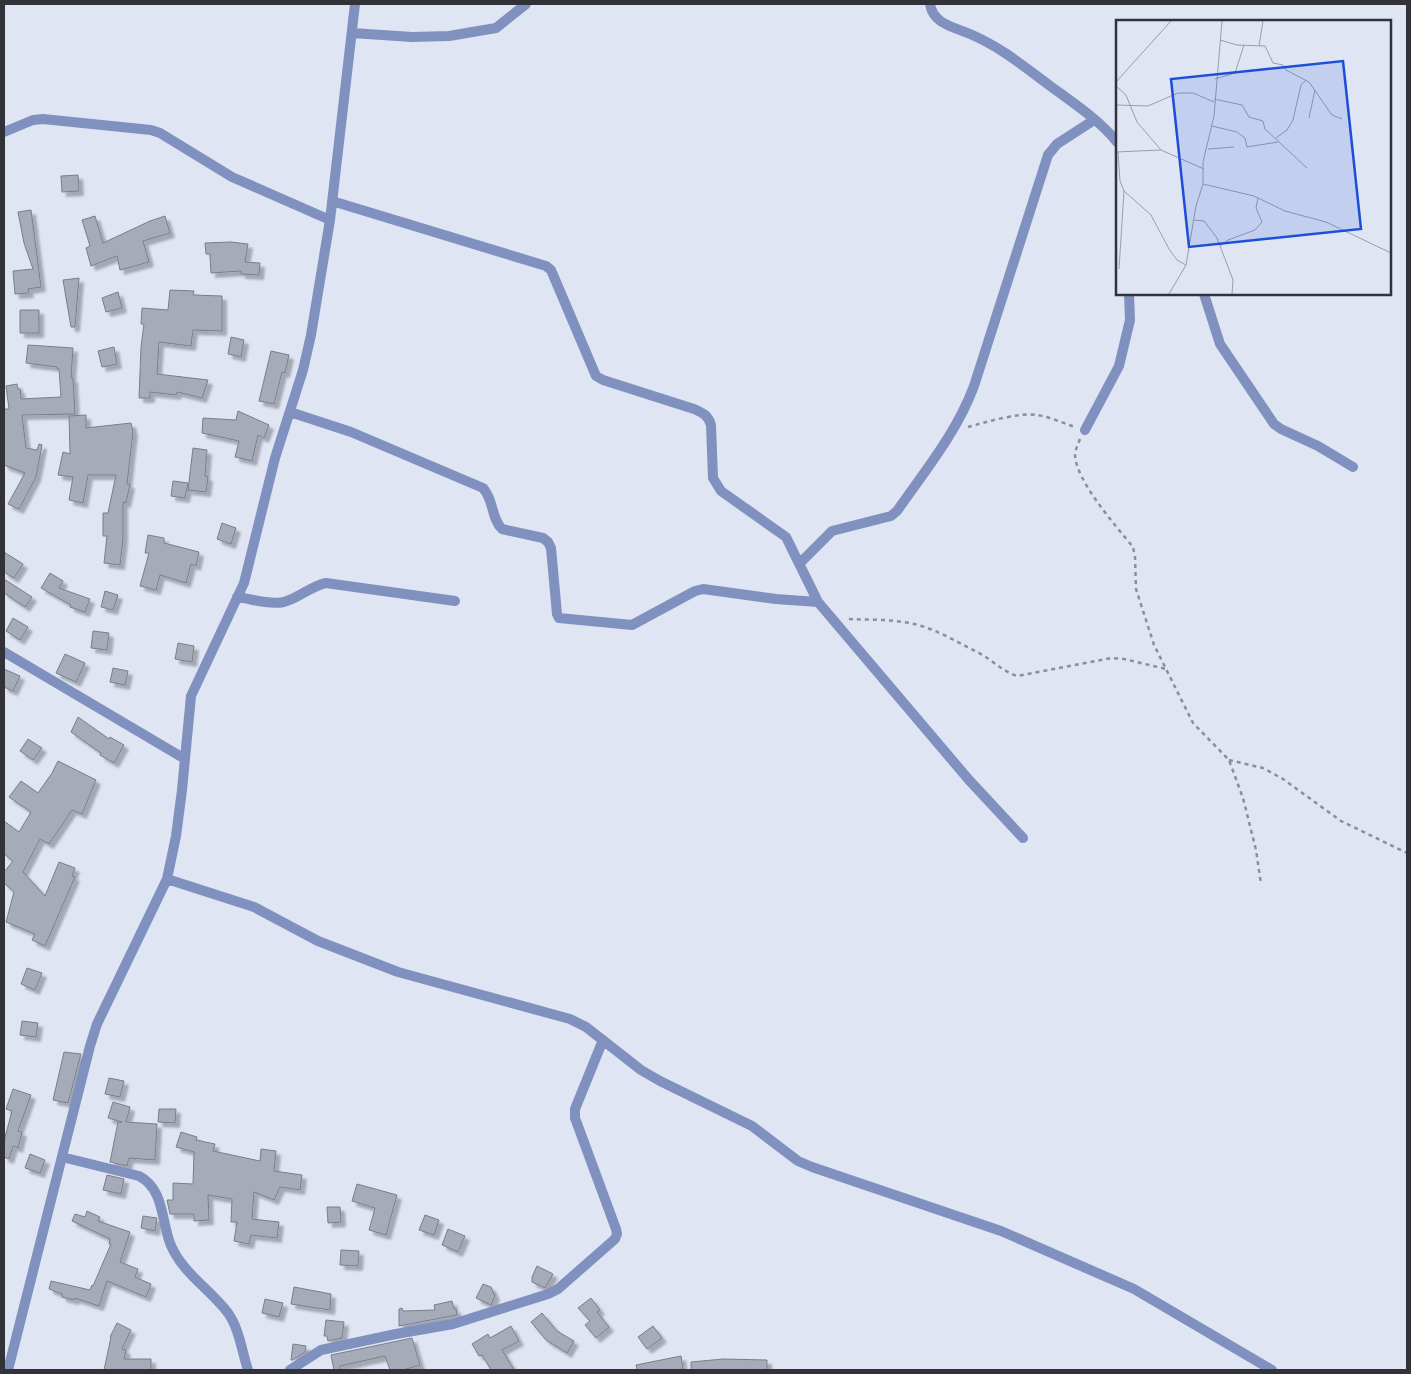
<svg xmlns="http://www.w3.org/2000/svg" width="1411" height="1374" font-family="Overpass,sans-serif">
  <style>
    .building { fill: #a5abb8; stroke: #797e8b; filter: url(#shadow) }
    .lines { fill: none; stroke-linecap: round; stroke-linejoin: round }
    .path { stroke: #8b8f99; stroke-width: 2.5; stroke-dasharray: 4 4; stroke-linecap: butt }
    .street { stroke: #8090bf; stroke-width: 10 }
    .inset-road { fill: none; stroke: #9a9ea9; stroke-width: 1 }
    .view { fill: #1d4ed8; fill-opacity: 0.15; stroke: #1d4ed8; stroke-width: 2.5 }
    .inset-edge { fill: none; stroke: #313338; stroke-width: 2.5 }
  </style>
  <defs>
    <filter id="shadow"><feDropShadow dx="4.5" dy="4.5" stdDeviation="1" flood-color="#0004"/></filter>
  </defs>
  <rect width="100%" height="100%" fill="#e0e5f4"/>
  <path class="building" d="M78,175L79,191L62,192L61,176Z
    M31,210L41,287L28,289L29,293L15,294L13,271L33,269L24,243L18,212Z
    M95,216L103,243L150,221L165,216L170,233L143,241L149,262L120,270L117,256L91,266L86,248L90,246L82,220Z
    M231,242L248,244L245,262L260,263L259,275L241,274V271L211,273L210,254H206L205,243Z
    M79,278L75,327H71L63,280Z
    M170,290L194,291L193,295L222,296V331L193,330L191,346L159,342L157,374L208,380L202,398L177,392L176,395L150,392V398H139L141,347L144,324H141L142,308L168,310Z
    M118,292L122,308L106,312L102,298Z
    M20,310H39V333H20Z
    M231,337L244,340L241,357L228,354Z
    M28,345L73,348L71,378H73L75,414L22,415L26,448L37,450L39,444L42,445L36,477L19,509L8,504L25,473L4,465V409H9L6,386L17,384L18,389H20L21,399L61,397L59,369H57V367L26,363Z
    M114,347L117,364L102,367L98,351Z
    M271,351L289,355L285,373L282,372L274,404L259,401Z
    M238,411L269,425L264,438L258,435L252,461L235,457L239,441L202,433L203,418L236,420Z
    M86,415V428L131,423L133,432L127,484H130L126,503L123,502V539L120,565L104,563L107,536H103V513H108L116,475H88L83,503L69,500L73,477L58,475L63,452L70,454L69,416Z
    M193,448L207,450L205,476L208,477L206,492L188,490Z
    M173,481L188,483L185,498L171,496Z
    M222,523L236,528L231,544L217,539Z
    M148,535L164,538V543L199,552L196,566L191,564L186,583L160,575L156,590L140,586L149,553H145Z
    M4,552L23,564L14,578L4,572Z
    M50,573L63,581L59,588L90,599L85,612L70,607L71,605L41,588Z
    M4,579L32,597L25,607L4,593Z
    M105,591L118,595L113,610L101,607Z
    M13,618L28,627L20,640L6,631Z
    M93,631L109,633L107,650L91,648Z
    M178,643L194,646L192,662L175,659Z
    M65,654L85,663L76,682L56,673Z
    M113,668L128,671L125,685L110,682Z
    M4,669L20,676L13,691L4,687Z
    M78,717L109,739L110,737L124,745L114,763L100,755L101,753L71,732Z
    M28,739L42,748L33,760L20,751Z
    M58,761L96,780L82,814L72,810L49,844L40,839L23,872L45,896L59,862L75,868L72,876L75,877L45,946L32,940L35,934L6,922L14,892L4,883V872L13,861L4,854V821L19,832L31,812L9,797L21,781L38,793L52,773Z
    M27,968L42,973L35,990L21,984Z
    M22,1021L38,1023L36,1037L20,1035Z
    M64,1052L81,1054L68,1103L53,1100Z
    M109,1078L124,1081L120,1097L105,1094Z
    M13,1089L31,1095L18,1131L22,1132L18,1148L13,1146L9,1159L4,1157V1141L12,1111L6,1109Z
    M113,1102L130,1107L126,1122L157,1124L155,1160L129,1158L127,1166L110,1162L118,1122H122L108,1118Z
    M159,1109H176L175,1123L158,1122Z
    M181,1132L197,1137L196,1140L215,1144L213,1151L260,1161L261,1149L276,1151L274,1171L302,1175L300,1190L280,1187L274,1200L254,1192L252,1219L279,1222L277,1238L251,1235L249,1244L234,1241L237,1222H231L232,1199L208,1195L209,1220L194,1221V1214H170L167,1200H173V1183L193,1184L194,1152L176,1147Z
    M30,1154L45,1160L40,1173L25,1168Z
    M107,1175L124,1179L121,1194L103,1190Z
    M357,1184L397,1195L386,1235L369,1230L375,1208L352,1201Z
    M327,1207H340L341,1222L328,1223Z
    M87,1211L100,1217L98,1221L130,1232L120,1262L138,1269L135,1277L151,1284L146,1297L107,1281L99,1306L75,1298L74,1300L62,1297V1294L49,1289L51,1281L90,1290L92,1285L93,1286L111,1244H109L110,1239L72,1221L75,1214L85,1217Z
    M425,1215L439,1220L434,1235L419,1230Z
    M143,1216L157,1218L155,1231L141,1228Z
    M448,1229L465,1236L458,1252L442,1245Z
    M341,1250L359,1251L358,1266L340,1265Z
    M537,1266L553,1274L545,1288L532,1282V1277Z
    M483,1284L491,1287L495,1296L491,1305L476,1298Z
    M294,1287L331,1294L330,1310L291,1304Z
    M591,1298L600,1310L597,1312L609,1327L596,1338L585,1325L590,1321L578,1308Z
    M265,1299L283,1303L279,1317L262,1313Z
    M452,1301L454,1309H456L457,1315L399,1326V1309L402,1308L403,1311L435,1310L434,1305Z
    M542,1313L557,1331L574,1341L567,1353L546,1340L531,1322Z
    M326,1320L344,1322L342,1338L328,1341L327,1336H324Z
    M117,1323L131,1330L122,1349L126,1350L124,1359H151V1370H104L111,1337H110Z
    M511,1326L519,1341L502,1350L514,1370H491L482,1355L479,1356L472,1344L488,1334L490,1338Z
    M653,1326L662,1338L647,1349L638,1337Z
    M412,1338L420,1365L403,1370H390L385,1356L340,1366L339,1370H334L331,1355Z
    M293,1344L306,1346L305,1352L293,1360H291Z
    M681,1356L683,1369L675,1370H637L636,1365Z
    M723,1359L767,1360V1370H691V1362Z"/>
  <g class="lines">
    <path class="path" d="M968,427C986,422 1020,412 1037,415C1050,417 1063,423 1075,427
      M1080,439C1078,444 1076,448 1075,454C1075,480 1116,526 1133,547L1135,557L1136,589L1154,645L1193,723L1229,760L1243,798L1256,850L1261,884
      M849,619C870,620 893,619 914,624C936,629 957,642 977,652C991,659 1002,671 1017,676L1111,658L1124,659L1166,669
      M1229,760L1263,768L1283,779L1341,821L1407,853"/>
    <path class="street" d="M930,4C933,24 954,27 970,34C1001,47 1026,68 1053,88C1075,104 1100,121 1117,142
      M352,33L412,37L449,36L496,28L526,4
      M4,132L33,120L43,119L151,130L160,133L232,177L330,220
      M332,201L546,266L551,270L596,376L603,380L694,409C703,413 708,415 711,425L713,478L721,491L786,537L818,602L969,780L1023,838
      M1204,294L1220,344L1274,424L1281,429L1318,446L1353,467
      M290,412L351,432L483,488C494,500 491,518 502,529L543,538L548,542L551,548L557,614L559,618L632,625L695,591L703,589L776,599L818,602
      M1085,430L1119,366L1130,320L1129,294
      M800,563L832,531L891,516L897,511C925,471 957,432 974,386L1048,155L1057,144L1094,120
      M237,597C252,599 269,605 284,602C299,598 311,586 326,583L455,601
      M4,652L185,759
      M167,879L254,907L318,941L398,972L570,1019L586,1027L641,1070L660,1081L752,1126L798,1161L812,1167L1001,1231L1134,1289L1272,1370
      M62,1157L139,1176C164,1189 161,1219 170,1243C181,1272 210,1289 228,1313C239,1328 242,1352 248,1370
      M8,1370L90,1046L97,1024L167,879L176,836L182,790L191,696L244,583L275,458L303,370L311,335L330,220L355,4
      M290,1370L321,1350L396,1334L453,1324L548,1294L558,1289L615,1239L617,1234L616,1229L575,1118V1109L603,1040"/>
  </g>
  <g transform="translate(1116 20)">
    <rect width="275" height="275" fill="#e0e5f4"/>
    <path class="inset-road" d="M104,20L121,25L149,26L157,43L167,45L170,50L193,62L216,95L226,99M143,26L147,1M99,59L119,53L128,25M0,62L55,1M0,66L10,75L21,102L45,130L88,149M98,79L126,85L133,97L147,101L149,109L191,148M0,85L32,86L62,73H77L98,82M193,98L199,70M96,106L121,112L129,118L131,127L162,122M160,118L171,110L177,100L185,65L190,60M92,129L118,127M0,132L45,130M2,132L4,161L8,171L3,249M87,164L138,176L169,191L210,202L275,233M8,171L35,195L53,229L61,240L70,245M78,200L88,201L101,218L117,260L116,274M104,226L112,220L139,210L146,202L140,188L142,178M53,274L70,245L80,186L87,164V142L98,96L106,1"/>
    <path class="view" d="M227,41L245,209L73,227L55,59Z"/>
    <rect width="275" height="275" class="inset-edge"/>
  </g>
  <rect width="1411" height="1374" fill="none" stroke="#313338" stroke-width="10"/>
</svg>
